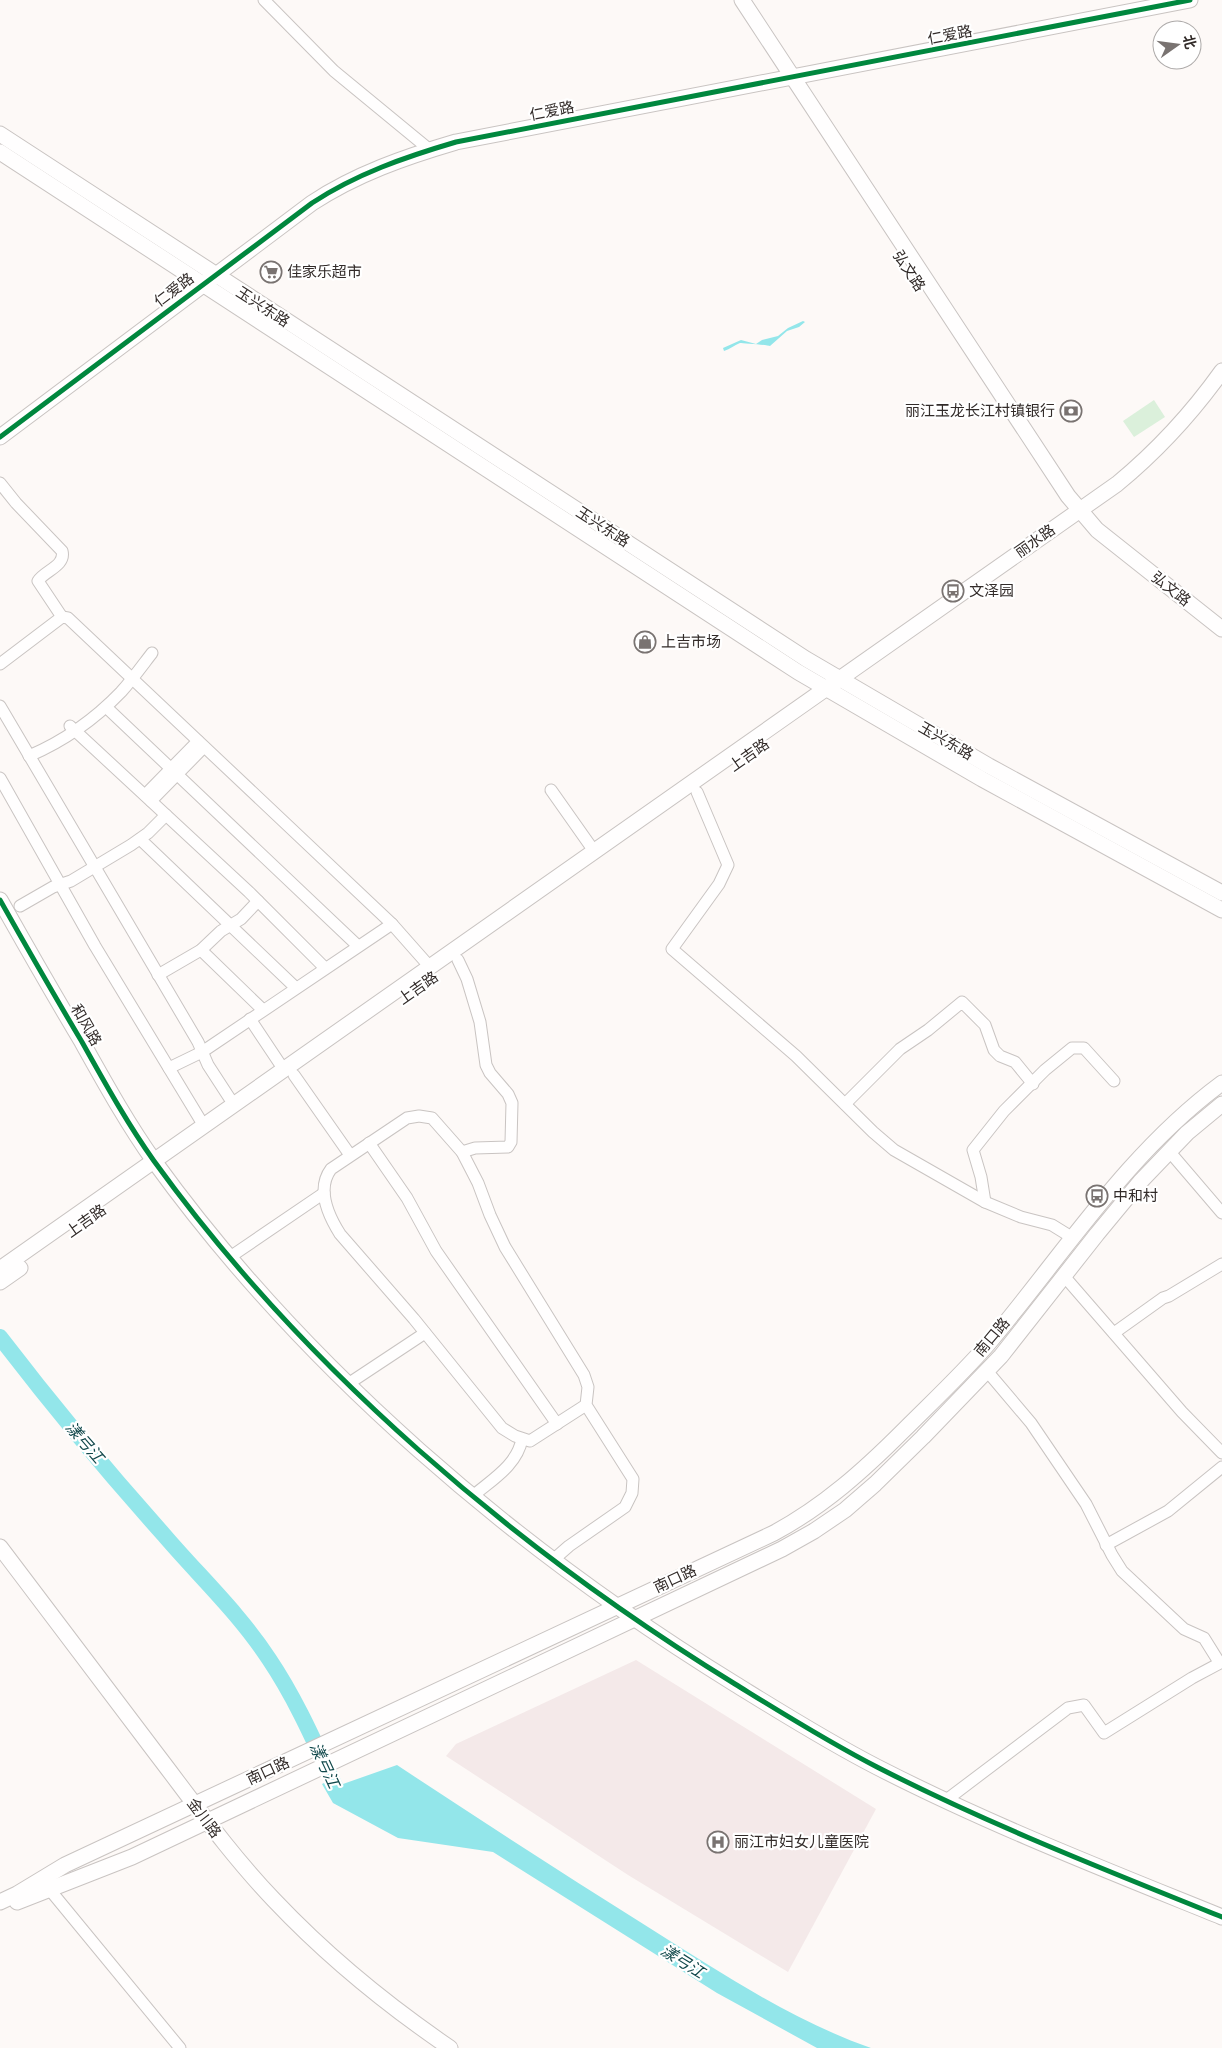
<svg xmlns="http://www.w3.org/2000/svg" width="1222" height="2048" viewBox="0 0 1222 2048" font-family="Jost,'Noto Sans SC',sans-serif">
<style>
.medical{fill:#f4e9e9}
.green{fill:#dbf0db}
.water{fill:#93e6ea}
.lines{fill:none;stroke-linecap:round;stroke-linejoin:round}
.river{stroke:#93e6ea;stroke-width:16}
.street-casing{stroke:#c9c4c2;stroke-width:13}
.secondary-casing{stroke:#c9c4c2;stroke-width:17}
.street{stroke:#fffefe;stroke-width:11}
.secondary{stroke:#fffefe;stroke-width:15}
.cycleway-casing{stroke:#fff;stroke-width:8}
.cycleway{stroke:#00873e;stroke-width:5}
.labels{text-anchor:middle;stroke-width:4.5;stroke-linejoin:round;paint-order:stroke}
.street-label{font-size:15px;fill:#322b29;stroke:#fff}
.poi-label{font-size:15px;fill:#322b29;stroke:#fff;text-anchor:start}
.water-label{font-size:16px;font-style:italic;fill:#11484b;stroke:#fff}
</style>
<rect width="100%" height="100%" fill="#fdf9f7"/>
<!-- medical -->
<polygon class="medical" points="636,1660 876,1809 788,1972 628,1875 446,1756 456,1744"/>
<!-- green -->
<polygon class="green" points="1154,400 1165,417 1134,437 1123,421"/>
<!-- water -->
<g class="water">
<path d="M 803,321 L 805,322 L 799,327 L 787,331 L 770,346 C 768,345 742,343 740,343 C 735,345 730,349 724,351 L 723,348 L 741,340 L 756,344 L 762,340 L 778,336 L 788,328 Z"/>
<path d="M 397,1765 C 480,1820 564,1874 648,1927 C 720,1972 791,2020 871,2048 L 817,2048 L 717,1993 L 493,1852 L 398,1838 L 333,1803 L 322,1784 L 338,1776 L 343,1784 Z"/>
</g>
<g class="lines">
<!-- river -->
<path class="river" d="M 0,1337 C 52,1405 107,1471 164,1535 C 199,1576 239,1613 269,1659 C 298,1702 318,1750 340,1797 L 342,1798"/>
<!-- street casing -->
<g class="street-casing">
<g id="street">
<polyline points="264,0 334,71 430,150"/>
<path d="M 0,483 L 16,503 L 62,551 C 66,566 44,571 38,581 L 62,617"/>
<polyline points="0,664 62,617 68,618 392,924 430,967"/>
<polyline points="0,706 198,1042 208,1065 234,1105"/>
<polyline points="106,707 358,946"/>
<polyline points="70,726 249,892 325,968"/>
<path d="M 29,756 C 64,741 95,719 121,692 C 132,680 142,666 152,653"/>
<polyline points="0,778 95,946 204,1126"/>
<polyline points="551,790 594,851"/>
<polyline points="697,792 728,865 719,884 672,949 796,1056 873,1132 894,1150 985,1202 1021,1217 1052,1225 1073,1238"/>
<polyline points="145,795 198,741"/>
<polyline points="151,801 204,747"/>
<polyline points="140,839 296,988"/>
<polyline points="20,906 53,887 71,881 131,845 148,833 166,815"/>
<polyline points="201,950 263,1010"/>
<polyline points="458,960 467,979 480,1022 486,1065 490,1073 508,1094 512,1103 511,1142 508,1147 475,1148 462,1152"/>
<polyline points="158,975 201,950 221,931 241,919 258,901"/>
<polyline points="250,1019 284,1070"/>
<polyline points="169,1068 202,1052 392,924"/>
<polyline points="294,1075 350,1155"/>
<polyline points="845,1104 900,1049 928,1030 962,1002 985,1025 994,1050 1000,1056 1015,1062 1033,1084"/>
<polyline points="369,1143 407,1198 436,1251 557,1424"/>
<polyline points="1169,1151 1222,1213"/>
<polyline points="985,1202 981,1177 973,1150 1004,1111 1045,1070 1072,1048 1084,1048 1114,1081"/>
<polyline points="230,1257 324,1193"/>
<polyline points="1064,1276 1182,1412 1222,1453"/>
<polyline points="1114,1333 1163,1298 1169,1296 1222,1264"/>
<polyline points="987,1371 1031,1423 1086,1504 1112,1555 1122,1571 1184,1629 1204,1638 1219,1662"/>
<polyline points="348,1384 425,1333"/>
<path d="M 474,1495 C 493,1479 517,1465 522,1439"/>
<polyline points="1106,1545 1168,1511 1222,1467"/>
<path d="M 553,1560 L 569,1546 L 625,1507 L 632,1493 L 633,1479 L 586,1405 L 588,1387 L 584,1375 L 505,1247 L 490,1215 L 478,1183 L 462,1152 L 432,1118 L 419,1116 L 407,1118 L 331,1169 C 316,1189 328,1215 340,1234 L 414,1319 L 502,1428 L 515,1436 L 530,1441 L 586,1405"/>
<polyline points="945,1801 1068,1708 1084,1705 1104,1733 1192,1678 1222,1662"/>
<polyline points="50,1890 180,2048"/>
</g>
</g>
<!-- secondary casing -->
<g class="secondary-casing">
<g id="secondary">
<polyline points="742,0 1068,496 1097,530 1222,629"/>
<polyline points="0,134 806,659 989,766 1222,893"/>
<polyline points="0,152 798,672 982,779 1222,910"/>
<path d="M 0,437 L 312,203 C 356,174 405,157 456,142 L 1190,0"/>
<path d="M 0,900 C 27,948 54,995 82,1042 C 105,1083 127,1123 154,1161 C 305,1370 516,1549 735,1684 C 782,1713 828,1742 877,1767 C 988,1824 1106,1870 1222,1917"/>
<path d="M 0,1269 L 1117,484 C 1157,451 1192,413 1222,371"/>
<polyline points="0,1282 20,1268"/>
<path d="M 0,1547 C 52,1616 104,1684 155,1752 C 194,1803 230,1854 274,1900 C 327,1956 387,2005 450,2048"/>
<path d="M 0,1902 L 17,1894 L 65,1865 L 774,1533 C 824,1506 864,1470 904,1430 C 932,1402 962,1374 988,1344 C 1063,1255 1127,1153 1222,1083"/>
<polyline points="17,1902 132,1857 782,1549 814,1531 845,1510 875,1484 923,1437 1001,1356 1097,1234 1140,1182 1187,1133 1222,1104"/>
</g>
</g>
<!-- street -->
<use href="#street" class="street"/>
<!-- secondary -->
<use href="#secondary" class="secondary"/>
<!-- cycleway casing -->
<g class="cycleway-casing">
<g id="cycleway">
<path d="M 0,437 L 312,203 C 356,174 405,157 456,142 L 1190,0"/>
<path d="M 0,900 C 27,948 54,995 82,1042 C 105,1083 127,1123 154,1161 C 305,1370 516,1549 735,1684 C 782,1713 828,1742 877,1767 C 988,1824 1106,1870 1222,1917"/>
</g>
</g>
<!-- cycleway -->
<use href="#cycleway" class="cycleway"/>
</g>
<!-- icons -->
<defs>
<g id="supermarket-ring" transform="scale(1.125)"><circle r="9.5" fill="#fff" stroke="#797371" stroke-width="1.5"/><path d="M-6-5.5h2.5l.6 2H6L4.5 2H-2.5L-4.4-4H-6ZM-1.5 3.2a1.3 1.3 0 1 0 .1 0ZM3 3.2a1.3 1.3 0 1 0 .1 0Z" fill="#797371"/></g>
<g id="bank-ring" transform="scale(1.125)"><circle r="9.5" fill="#fff" stroke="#797371" stroke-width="1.5"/><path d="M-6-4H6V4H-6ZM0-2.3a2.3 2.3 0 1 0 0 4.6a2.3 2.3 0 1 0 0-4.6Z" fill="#797371"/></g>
<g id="bus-ring" transform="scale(1.125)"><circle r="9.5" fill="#fff" stroke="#797371" stroke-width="1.5"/><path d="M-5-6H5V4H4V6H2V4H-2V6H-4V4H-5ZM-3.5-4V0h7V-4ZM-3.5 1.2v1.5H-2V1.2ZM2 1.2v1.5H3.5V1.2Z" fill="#797371"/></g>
<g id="shop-ring" transform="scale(1.125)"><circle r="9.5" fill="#fff" stroke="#797371" stroke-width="1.5"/><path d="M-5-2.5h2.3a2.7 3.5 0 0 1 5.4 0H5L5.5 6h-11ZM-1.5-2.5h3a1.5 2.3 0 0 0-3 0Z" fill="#797371"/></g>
<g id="hospital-ring" transform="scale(1.125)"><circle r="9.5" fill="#fff" stroke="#797371" stroke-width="1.5"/><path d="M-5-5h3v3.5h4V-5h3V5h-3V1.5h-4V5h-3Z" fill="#797371"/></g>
</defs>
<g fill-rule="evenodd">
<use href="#supermarket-ring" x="271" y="272"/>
<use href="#bank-ring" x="1071" y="411"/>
<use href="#bus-ring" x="953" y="591"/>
<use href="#shop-ring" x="645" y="642"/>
<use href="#bus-ring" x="1097" y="1196"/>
<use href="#hospital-ring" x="718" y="1842"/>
</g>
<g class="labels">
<!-- street labels -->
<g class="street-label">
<text transform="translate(950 35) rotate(-11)" y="5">仁爱路</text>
<text transform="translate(552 111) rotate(-11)" y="5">仁爱路</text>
<text transform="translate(909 271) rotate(57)" y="5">弘文路</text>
<text transform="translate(174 290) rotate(-37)" y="5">仁爱路</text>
<text transform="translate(263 307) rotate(33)" y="5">玉兴东路</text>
<text transform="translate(603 527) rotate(33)" y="5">玉兴东路</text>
<text transform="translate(1035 541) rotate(-35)" y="5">丽水路</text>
<text transform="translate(1171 589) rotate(38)" y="5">弘文路</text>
<text transform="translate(946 741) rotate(30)" y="5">玉兴东路</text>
<text transform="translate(749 755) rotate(-35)" y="5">上吉路</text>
<text transform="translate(418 988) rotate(-35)" y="5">上吉路</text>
<text transform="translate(86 1025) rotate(60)" y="5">和风路</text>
<text transform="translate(86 1221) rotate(-35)" y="5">上吉路</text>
<text transform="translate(992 1337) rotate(-50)" y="5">南口路</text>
<text transform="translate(675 1579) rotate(-25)" y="5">南口路</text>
<text transform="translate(268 1771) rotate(-25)" y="5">南口路</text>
<text transform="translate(204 1818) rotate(53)" y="5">金川路</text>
</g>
<!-- poi labels -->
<g class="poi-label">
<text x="287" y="277">佳家乐超市</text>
<text x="1055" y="416" text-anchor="end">丽江玉龙长江村镇银行</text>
<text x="969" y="596">文泽园</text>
<text x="661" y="647">上吉市场</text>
<text x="1113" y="1201">中和村</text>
<text x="734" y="1847">丽江市妇女儿童医院</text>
</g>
<!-- water labels -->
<g class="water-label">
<text transform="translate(85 1442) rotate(49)" y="6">漾弓江</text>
<text transform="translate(325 1765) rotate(65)" y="6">漾弓江</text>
<text transform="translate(683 1961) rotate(32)" y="6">漾弓江</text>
</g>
</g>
<!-- north arrow -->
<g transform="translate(1177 45) rotate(76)"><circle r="24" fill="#ffffff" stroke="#adaaa9"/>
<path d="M0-4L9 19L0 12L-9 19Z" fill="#797371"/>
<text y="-8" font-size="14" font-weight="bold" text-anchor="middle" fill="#322b29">北</text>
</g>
</svg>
